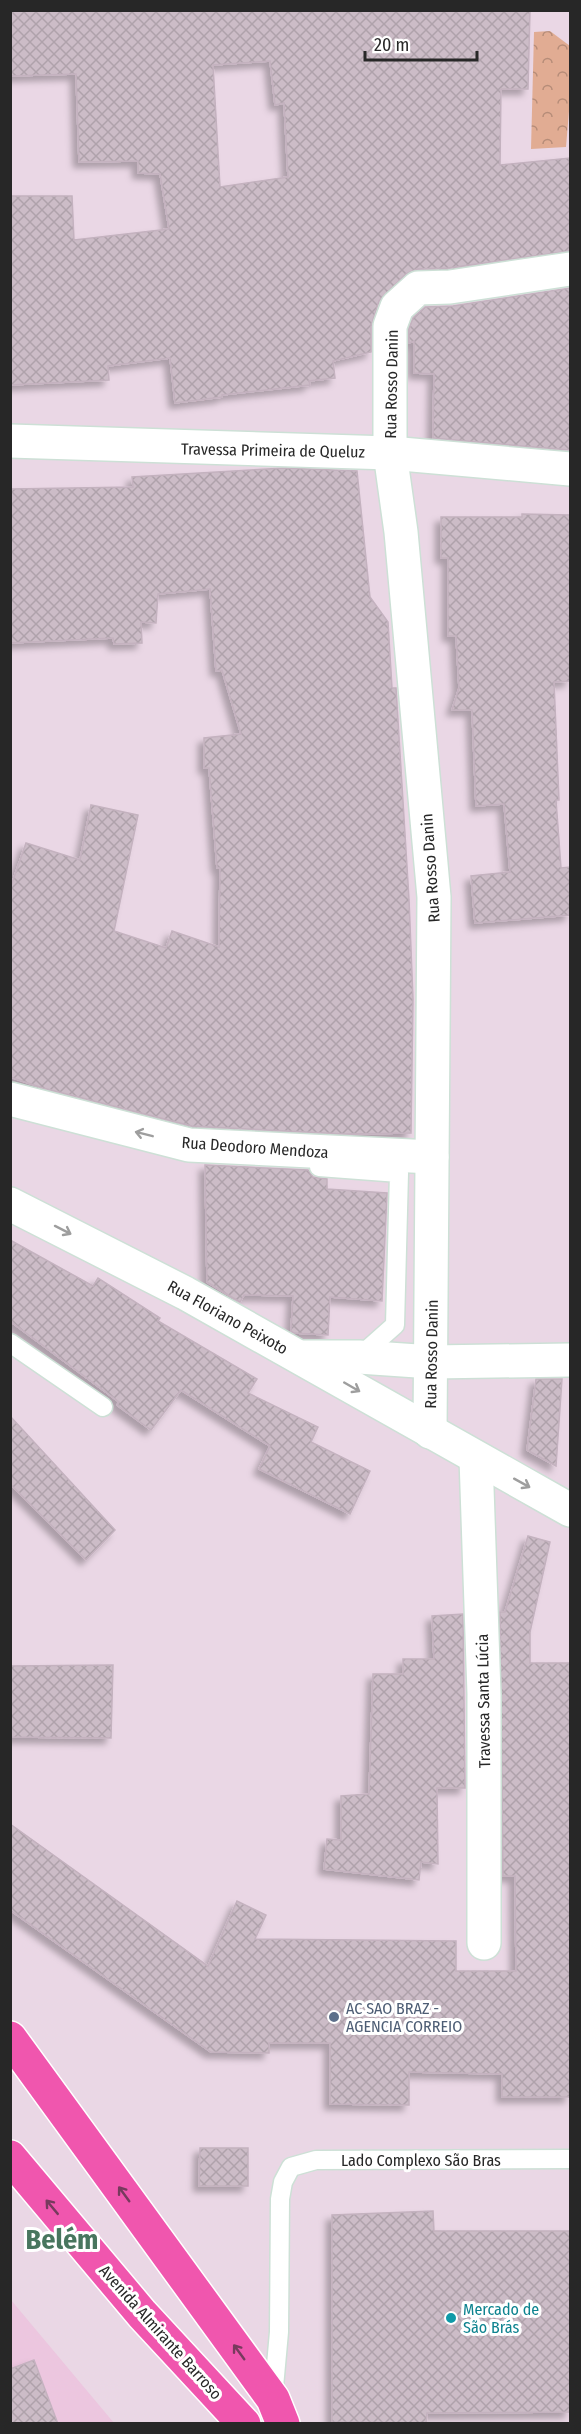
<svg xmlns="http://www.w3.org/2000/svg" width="581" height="2434" viewBox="0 0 581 2434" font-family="'Fira Sans Condensed',sans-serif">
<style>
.education{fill:#ecc6df}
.forest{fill:url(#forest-crowns)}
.building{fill:url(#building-cross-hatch);stroke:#c4b2bf;stroke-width:1.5;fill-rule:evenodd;filter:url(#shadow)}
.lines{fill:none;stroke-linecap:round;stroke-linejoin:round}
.service-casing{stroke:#cde0d6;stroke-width:21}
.minor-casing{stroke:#cde0d6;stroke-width:36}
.primary-casing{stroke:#fff;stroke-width:36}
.service{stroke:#fff;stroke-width:18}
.minor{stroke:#fff;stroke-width:33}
.primary{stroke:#f056ae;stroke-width:33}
.oneway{stroke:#9e9e9e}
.oneway2{stroke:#773a5d}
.service-dot{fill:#5c6f8a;stroke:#fff;stroke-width:2}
.culture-dot{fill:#0f9aa8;stroke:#fff;stroke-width:2}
.labels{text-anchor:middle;stroke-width:6;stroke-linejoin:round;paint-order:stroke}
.street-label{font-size:16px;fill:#272727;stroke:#fff}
.service-label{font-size:16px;fill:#4e5e75;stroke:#fff;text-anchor:start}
.culture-label{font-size:16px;fill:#0d838f;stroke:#fff;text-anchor:start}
.town-label{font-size:28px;font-weight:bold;fill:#48765e;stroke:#fff}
</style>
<defs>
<pattern id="forest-crowns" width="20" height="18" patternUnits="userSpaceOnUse" patternTransform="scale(1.5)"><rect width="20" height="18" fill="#e1ac93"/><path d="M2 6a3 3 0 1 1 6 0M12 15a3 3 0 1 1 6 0" fill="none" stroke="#b68c78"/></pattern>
<pattern id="building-cross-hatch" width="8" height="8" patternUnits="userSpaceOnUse" patternTransform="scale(1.5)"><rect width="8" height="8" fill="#ccbcc7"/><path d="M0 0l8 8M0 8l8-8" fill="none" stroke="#afa2ab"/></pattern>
<filter id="shadow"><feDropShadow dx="-5.5" dy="5.5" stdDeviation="3" flood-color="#0004"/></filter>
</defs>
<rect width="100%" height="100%" fill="#ead7e5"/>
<!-- education -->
<polygon class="education" points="11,2300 114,2423 11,2423"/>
<!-- forest -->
<polygon class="forest" points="550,31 570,46 570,99 566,147 531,149 534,32"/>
<!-- building -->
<g class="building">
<path d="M 10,10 L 530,10 L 528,89 L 501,89 L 500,165 L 570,158 L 570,251 L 448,268 L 417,269 L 406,274 L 379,301 L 371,326 L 371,352 L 333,361 L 335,378 L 309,381 L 310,385 L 222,395 L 222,397 L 175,403 L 170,358 L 108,366 L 109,380 L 10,385 L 10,196 L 72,196 L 74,240 L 169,229 L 160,174 L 138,173 L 138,161 L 79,162 L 76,74 L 10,76 ZM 270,61 L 275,105 L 284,103 L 288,177 L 220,187 L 213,65 Z"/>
<polygon points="570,288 570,450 433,438 434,374 414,373 414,341 409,343 409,329 413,318 425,307 453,306"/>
<polygon points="285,468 357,471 370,597 388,622 392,688 396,688 409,899 413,999 411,1133 344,1134 192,1126 43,1088 10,1077 10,889 26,843 80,860 91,805 138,815 114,931 166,948 172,931 219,947 220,868 217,868 209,768 204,768 204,738 241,734 222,670 216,671 210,589 158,594 156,623 141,622 142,643 114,644 113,638 10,643 10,489 133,487 132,477"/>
<polygon points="522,514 570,515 570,681 554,682 559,800 556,800 561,868 570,867 570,915 475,923 471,876 510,872 504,804 476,806 472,710 452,710 459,688 456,636 448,636 448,558 441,558 441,517 522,517"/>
<polygon points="205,1165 308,1170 313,1177 327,1179 327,1189 387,1193 382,1301 330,1297 328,1335 294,1333 291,1331 293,1296 244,1295 240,1302 207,1282"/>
<polygon points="10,1240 93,1286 98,1278 160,1318 158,1321 257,1379 248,1393 318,1427 311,1442 370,1471 350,1514 259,1469 270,1446 181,1390 151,1430 117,1405 119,1402 10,1321"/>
<polygon points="536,1379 562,1379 556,1466 527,1450"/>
<polygon points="10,1416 115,1530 86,1560 10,1484"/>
<polygon points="528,1536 550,1542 530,1632 530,1663 570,1663 570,2097 502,2097 502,2074 409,2072 409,2105 330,2104 330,2043 269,2043 269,2053 211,2052 10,1910 10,1824 208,1966 237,1901 266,1915 255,1939 456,1941 456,1971 516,1971 515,1876 503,1876 500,1612 505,1612"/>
<polygon points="463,1614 465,1788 437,1788 438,1864 421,1862 419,1880 324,1869 327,1839 341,1840 341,1796 369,1794 373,1674 403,1674 403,1659 434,1659 432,1616"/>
<polygon points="113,1665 111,1738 10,1737 10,1666"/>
<polygon points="200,2148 248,2148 248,2186 199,2186"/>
<polygon points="433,2211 434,2231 570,2231 570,2412 427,2413 426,2423 332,2422 332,2215"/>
<polygon points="34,2360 58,2424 10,2424 10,2369"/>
</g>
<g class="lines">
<!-- service casing -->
<g class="service-casing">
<g id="service">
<polyline points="319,1167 399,1173 395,1325 359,1357"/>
<polyline points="10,1343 103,1407"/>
<polyline points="273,2398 279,2332 280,2199 283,2182 291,2167 316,2160 570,2159"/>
</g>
</g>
<!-- minor casing -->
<g class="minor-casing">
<g id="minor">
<polyline points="10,441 390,453 570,469"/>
<polyline points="10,1099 189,1145 432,1157"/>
<polyline points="10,1204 185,1293 570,1510"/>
<polyline points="304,1357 359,1357 432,1362 570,1360"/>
<polyline points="430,1432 434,897 401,532 390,453 390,326 397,307 418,288 450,287 570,269"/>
<polyline points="476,1458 484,1694 484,1943"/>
</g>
</g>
<!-- primary casing -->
<g class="primary-casing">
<g id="primary">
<polyline points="10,2038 273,2399 283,2424"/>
<polyline points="10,2157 142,2314 244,2424"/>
</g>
</g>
<!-- service -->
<use href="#service" class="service"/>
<!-- minor -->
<use href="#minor" class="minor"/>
<!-- primary -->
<use href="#primary" class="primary"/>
</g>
<!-- one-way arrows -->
<defs><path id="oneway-shaft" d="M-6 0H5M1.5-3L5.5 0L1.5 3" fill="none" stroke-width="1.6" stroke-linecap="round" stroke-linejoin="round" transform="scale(1.5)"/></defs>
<g class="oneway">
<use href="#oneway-shaft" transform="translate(144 1134) rotate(-166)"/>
<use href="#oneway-shaft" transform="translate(63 1230) rotate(27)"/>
<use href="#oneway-shaft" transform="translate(352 1387) rotate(30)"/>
<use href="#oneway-shaft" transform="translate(522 1483) rotate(29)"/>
</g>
<g class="oneway2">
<use href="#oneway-shaft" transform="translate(124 2194) rotate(-126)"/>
<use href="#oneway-shaft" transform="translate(52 2207) rotate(-130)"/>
<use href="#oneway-shaft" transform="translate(239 2352) rotate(-126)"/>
</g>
<!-- markers -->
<circle class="service-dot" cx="334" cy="2017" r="6"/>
<circle class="culture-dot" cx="451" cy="2318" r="6"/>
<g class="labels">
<!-- street labels -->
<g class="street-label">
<text transform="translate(391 384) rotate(-89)" y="6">Rua Rosso Danin</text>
<text transform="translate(273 450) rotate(1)" y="6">Travessa Primeira de Queluz</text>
<text transform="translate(430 868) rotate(-94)" y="6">Rua Rosso Danin</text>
<text transform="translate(255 1147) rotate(4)" y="6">Rua Deodoro Mendoza</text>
<text transform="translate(228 1317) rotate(29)" y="6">Rua Floriano Peixoto</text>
<text transform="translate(431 1354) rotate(-89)" y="6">Rua Rosso Danin</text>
<text transform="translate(483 1701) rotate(-91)" y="6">Travessa Santa Lúcia</text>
<text x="421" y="2166">Lado Complexo São Bras</text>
<text transform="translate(161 2332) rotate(48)" y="6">Avenida Almirante Barroso</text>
</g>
<!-- service labels -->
<g class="service-label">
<text x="346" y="2014">AC SAO BRAZ -<tspan x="346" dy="18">AGENCIA CORREIO</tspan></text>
</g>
<!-- culture labels -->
<g class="culture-label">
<text x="463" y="2315">Mercado de<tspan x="463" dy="18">São Brás</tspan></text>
</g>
<!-- town labels -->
<g class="town-label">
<text x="62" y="2249">Belém</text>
</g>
</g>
<!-- border -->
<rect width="581" height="2434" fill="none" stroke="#272727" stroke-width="24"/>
<!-- scale -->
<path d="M365 51v9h112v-9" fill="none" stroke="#272727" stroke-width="3"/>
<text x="374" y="51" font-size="18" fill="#272727" stroke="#ffffff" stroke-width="4.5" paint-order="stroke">20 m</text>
</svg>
